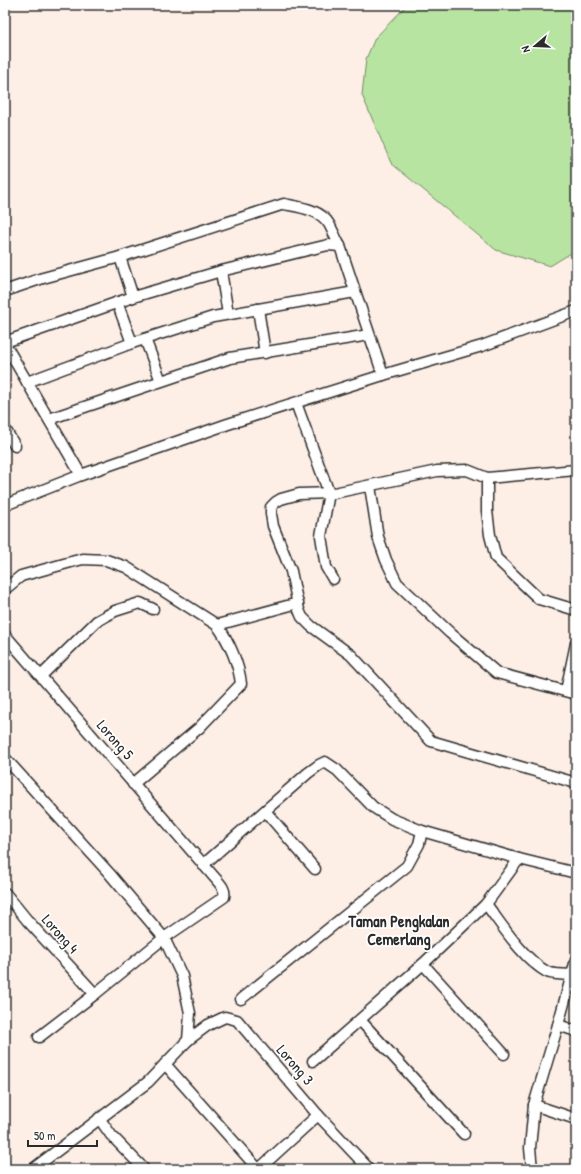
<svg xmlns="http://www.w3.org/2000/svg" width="581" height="1174" viewBox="0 0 581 1174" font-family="'Patrick Hand',sans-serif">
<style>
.green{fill:#b8e4a1;stroke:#728866}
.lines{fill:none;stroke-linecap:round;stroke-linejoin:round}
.minor-casing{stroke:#2b2b2b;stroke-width:13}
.minor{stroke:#fff;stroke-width:10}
.labels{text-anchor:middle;stroke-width:3.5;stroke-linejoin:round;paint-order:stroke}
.street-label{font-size:15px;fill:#2b2b2b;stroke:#fff}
.neighbourhood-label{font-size:16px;font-weight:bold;fill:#2b2b2b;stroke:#fff}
</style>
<rect width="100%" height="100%" fill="#feefe6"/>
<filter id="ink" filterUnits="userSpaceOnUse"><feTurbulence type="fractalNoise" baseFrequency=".025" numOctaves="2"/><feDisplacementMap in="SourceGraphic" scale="8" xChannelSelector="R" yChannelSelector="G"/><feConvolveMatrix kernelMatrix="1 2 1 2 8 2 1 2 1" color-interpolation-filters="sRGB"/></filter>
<g filter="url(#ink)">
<!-- green -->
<polygon class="green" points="407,5 576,5 576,250 550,266 496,250 391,163 362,95 366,59 375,38"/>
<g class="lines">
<!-- minor casing -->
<g class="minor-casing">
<g id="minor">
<polyline points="120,257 133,297"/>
<polyline points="221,271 228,314"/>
<path d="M 5,291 L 43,278 L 120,257 L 284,204 C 299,207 320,209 329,224 C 333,231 336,239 340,246"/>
<polyline points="117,302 132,343"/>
<polyline points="258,309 265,353"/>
<polyline points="145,339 161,381"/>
<polyline points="5,342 133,297 221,271 328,245 340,246 383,375"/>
<polyline points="5,344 81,475"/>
<polyline points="27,382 132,343 213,317 355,292"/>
<polyline points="296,403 329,493 321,536 326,567 333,579"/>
<polyline points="49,419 230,358 369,335"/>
<polyline points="5,429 15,446"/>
<polyline points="576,470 487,478 467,470 437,471 334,493 299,494 281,499 276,502 271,507 271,514 273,526 291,571 299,610 302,617 311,626 351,655 431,741 576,783"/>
<polyline points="487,478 487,511 490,535 496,558 539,599 576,610"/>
<polyline points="370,486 378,537 386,560 397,583 450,633 497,673 576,694"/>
<polyline points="5,505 81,475 228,424 383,375 482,346 576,311"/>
<path d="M 5,589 L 21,576 L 71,562 L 83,559 L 106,560 L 126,567 L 217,625 C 229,641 239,664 241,684 L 199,728 L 133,784"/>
<polyline points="217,625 298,603"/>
<path d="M 5,635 L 215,878 C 220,884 226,889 224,897 L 164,938 L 95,994 L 39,1037"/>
<polyline points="41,676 97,621 115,611 140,603 153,609"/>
<polyline points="566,691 576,643"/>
<polyline points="5,758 109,873 164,938 182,976 190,1013 188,1040 148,1082 33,1169"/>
<polyline points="265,811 315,869"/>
<polyline points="203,865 308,773 319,765 325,762 337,770 373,807 392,819 422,831 519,859"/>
<polyline points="5,893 27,920 95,994"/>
<path d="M 486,904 C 502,925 523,959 547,972 C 553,975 564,974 571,975"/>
<polyline points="423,964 504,1054"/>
<polyline points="241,999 407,866 419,844 422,831"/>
<polyline points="360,1020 464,1134"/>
<polyline points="558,1025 576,1031"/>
<polyline points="188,1040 208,1025 225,1017 237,1020 318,1115 369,1169"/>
<polyline points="313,1061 423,964 486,904 519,859 576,873"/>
<polyline points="165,1064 258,1169"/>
<polyline points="534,1105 576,1119"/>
<polyline points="99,1118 111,1135 144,1169"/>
<polyline points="259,1169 318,1115"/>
<polyline points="532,1169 530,1148 534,1105 558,1025 576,960"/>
</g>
</g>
<!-- minor -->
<use href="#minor" class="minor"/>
</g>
</g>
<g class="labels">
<!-- street labels -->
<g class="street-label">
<text transform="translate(115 740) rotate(49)" y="5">Lorong 5</text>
<text transform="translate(60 934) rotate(48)" y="5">Lorong 4</text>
<text transform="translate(295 1065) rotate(49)" y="5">Lorong 3</text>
</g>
<!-- neighbourhood labels -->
<g class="neighbourhood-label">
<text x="399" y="927">Taman Pengkalan<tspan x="399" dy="18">Cemerlang</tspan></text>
</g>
</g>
<!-- margin -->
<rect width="581" height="1174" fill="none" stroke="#fff" stroke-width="20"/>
<rect x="10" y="10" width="561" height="1154" fill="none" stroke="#2b2b2b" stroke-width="1.5" filter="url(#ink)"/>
<!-- north arrow -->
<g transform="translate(535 46) rotate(251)" stroke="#ffffff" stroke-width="3" paint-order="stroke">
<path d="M0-3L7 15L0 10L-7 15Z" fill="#2b2b2b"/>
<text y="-6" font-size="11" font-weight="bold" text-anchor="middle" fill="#2b2b2b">N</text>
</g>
<!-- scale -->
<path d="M28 1140v6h69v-6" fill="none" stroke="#2b2b2b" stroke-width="2"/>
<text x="34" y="1140" font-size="12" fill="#2b2b2b" stroke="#ffffff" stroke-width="3" paint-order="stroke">50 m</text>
</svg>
